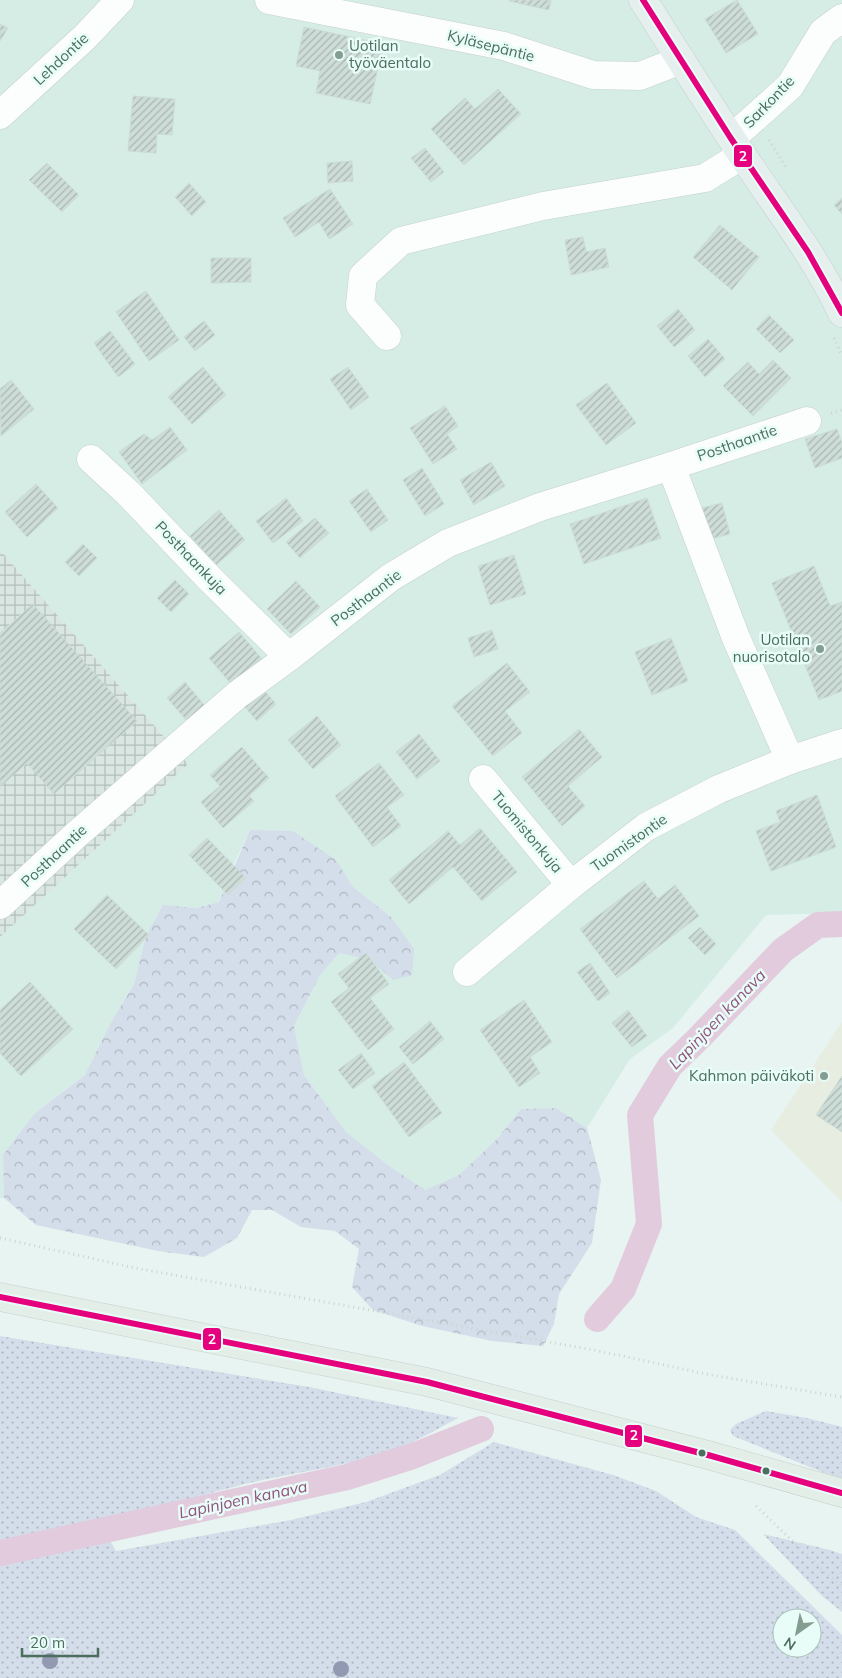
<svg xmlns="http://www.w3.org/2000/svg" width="842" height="1678" viewBox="0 0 842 1678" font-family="Mulish,sans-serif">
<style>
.residential{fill:#d6ede6}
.industrial{fill:url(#industrial-grid)}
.education{fill:#e8ede2}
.grass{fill:url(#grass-dots);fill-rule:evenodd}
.forest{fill:url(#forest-crowns)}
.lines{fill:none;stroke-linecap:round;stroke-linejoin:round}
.canal{stroke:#e2cbdc;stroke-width:26}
.building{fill:url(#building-hatch);stroke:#cbdcd6}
.minor-casing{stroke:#c3d1cc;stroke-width:29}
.major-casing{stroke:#c2d0ca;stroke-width:29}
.highway-casing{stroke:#c2d0ca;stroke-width:29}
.path{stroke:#c9d5d0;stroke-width:3;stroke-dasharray:1 4;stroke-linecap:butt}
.minor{stroke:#fcfdfd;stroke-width:28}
.major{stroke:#e5f0ee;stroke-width:28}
.highway{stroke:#e4eee9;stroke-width:28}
.bus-1-casing{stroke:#e8fcf8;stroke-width:10}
.bus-1{stroke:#e5007d;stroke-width:6}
.tree{fill:#929ab1}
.poi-dot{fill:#839d91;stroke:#e8fcf8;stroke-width:2}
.bus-dot{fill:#4c6e5e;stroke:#e8fcf8;stroke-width:2}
.labels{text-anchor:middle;stroke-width:5;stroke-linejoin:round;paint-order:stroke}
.poi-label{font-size:15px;fill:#4c6e5e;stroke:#e8fcf8;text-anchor:end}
.street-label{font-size:15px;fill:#4c6e5e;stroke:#e8fcf8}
.water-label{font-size:16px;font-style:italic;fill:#92537c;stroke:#e8fcf8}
.line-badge{stroke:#e8fcf8;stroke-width:2}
.badge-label{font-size:14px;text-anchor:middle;font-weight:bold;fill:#fff}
</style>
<defs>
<pattern id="industrial-grid" width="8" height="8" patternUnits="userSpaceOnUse" patternTransform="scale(1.25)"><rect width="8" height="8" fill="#d9e6e2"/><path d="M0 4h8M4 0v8" fill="none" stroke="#b2bfba"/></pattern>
<pattern id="grass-dots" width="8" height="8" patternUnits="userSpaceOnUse" patternTransform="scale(1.25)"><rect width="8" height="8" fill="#d4ddea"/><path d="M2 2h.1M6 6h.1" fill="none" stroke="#aeb7c1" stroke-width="1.8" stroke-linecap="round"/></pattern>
<pattern id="forest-crowns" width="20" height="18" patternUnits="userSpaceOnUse" patternTransform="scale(1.25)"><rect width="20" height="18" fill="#d4ddea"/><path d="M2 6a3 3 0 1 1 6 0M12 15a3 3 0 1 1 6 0" fill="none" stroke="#aeb7c1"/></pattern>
<pattern id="building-hatch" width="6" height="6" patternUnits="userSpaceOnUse" patternTransform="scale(1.25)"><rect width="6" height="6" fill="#ceddd7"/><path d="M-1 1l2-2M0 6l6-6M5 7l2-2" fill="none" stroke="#a9b7b2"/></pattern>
</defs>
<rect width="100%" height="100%" fill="#e8f4f1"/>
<!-- residential -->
<polygon class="residential" points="0,0 842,0 842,913 766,915 673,1028 630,1059 587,1128 556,1108 521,1109 497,1139 459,1175 425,1190 388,1165 346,1132 304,1075 294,1026 320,975 339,953 370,960 391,917 353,887 335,860 293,831 250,830 237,857 219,902 196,908 146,936 134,984 111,1022 85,1075 34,1114 3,1155 4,1198 0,1198 0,937 188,764 0,550"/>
<!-- industrial -->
<polygon class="industrial" points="0,550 188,764 0,937"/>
<!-- education -->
<polygon class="education" points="842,1022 842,1202 771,1130"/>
<!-- grass -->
<g class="grass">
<path d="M 0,1336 L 309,1387 L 458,1418 C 432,1432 407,1447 379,1455 C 331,1469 282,1474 234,1487 C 189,1498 144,1515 98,1520 L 116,1551 L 291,1520 L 366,1502 L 440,1475 L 494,1442 L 613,1475 L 656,1491 L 696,1517 L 735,1530 L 842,1635 L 842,1678 L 0,1678 ZM 782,1618 L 812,1618 L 812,1648 L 782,1648 Z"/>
<polygon points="766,1411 807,1418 842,1427 842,1480 733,1436 730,1430 736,1424"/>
<polygon points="763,1534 830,1550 842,1554 842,1612 821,1595"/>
</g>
<!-- forest -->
<polygon class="forest" points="250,830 293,831 336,860 353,887 391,917 414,949 412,975 393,980 370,960 339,953 320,975 294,1026 304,1075 346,1132 388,1165 425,1190 459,1175 497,1139 521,1109 556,1108 587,1128 601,1180 592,1243 559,1294 554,1324 543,1346 492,1341 422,1326 373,1310 352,1287 359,1249 335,1231 301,1227 272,1210 252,1210 237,1238 204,1257 158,1251 36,1225 4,1198 3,1155 34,1114 85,1075 111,1022 134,984 146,936 163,905 196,908 219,902"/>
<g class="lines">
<!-- canal -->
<g class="canal">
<polyline points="597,1319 623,1289 649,1224 640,1115 670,1066 699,1038 783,950 818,925 842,924"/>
<polyline points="0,1553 347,1477 413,1456 481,1429"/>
</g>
</g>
<!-- building -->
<g class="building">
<polygon points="510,0 551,0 549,10 509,1"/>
<polygon points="737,0 758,34 726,53 705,19"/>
<polygon points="0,24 8,28 0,41"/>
<polygon points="304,27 383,44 370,104 316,93 320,71 296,66"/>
<polygon points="498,89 521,114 464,165 431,129 465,98 475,109"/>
<polygon points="133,96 175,99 172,135 157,134 156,153 128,151"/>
<polygon points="425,148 444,172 431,182 411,158"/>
<polygon points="352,161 353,181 328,183 327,163"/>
<polygon points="47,163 79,195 62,212 29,180"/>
<polygon points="189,183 206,202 192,216 175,197"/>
<polygon points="330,189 353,224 329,239 319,222 295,237 283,218"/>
<polygon points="842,198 842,214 834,205"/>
<polygon points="720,225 759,257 732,290 693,257"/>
<polygon points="583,237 586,252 605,248 609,267 571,275 565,240"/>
<polygon points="211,258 251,258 251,282 211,283"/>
<polygon points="146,291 179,340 149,361 116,312"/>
<polygon points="678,309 695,330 674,347 657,326"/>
<polygon points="769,315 794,340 780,353 756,329"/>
<polygon points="204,321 215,335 195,351 184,337"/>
<polygon points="110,331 135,364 118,377 94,343"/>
<polygon points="708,339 725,359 705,377 688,356"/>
<polygon points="773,360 791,378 753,416 723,386 748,362 759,374"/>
<polygon points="203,367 226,395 192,424 168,397"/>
<polygon points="348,367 369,397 351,410 330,379"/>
<polygon points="11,380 34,409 1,436 0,389"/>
<polygon points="607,383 636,423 606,445 576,405"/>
<polygon points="445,406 458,426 447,434 457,449 433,464 410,428"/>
<polygon points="170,427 187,450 142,484 119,452 144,434 152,440"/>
<polygon points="837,429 842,443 842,458 815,468 805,439"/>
<polygon points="491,462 505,486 474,505 460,480"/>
<polygon points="422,468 444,504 425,516 403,480"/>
<polygon points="36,484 58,508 27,537 5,512"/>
<polygon points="367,489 388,520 371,532 349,501"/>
<polygon points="286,498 303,521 273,543 256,521"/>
<polygon points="647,498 661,538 584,564 570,524"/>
<polygon points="722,503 730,534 710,539 702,508"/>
<polygon points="219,510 245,540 216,565 190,536"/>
<polygon points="315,518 329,533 300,558 286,542"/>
<polygon points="83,544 97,558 79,576 65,562"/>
<polygon points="514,555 526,594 490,605 478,566"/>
<polygon points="814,566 830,606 842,602 842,691 819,700 772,583"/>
<polygon points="175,580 189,594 171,612 157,598"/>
<polygon points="296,581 320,607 291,634 267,609"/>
<polygon points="33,604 137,721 54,794 27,763 0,787 0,633"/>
<polygon points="492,630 498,649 474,657 468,638"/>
<polygon points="239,632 262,659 232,685 209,658"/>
<polygon points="671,638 688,681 652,695 635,652"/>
<polygon points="507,663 530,692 505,711 522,733 493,756 452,706"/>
<polygon points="185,682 206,707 188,722 167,698"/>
<polygon points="263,689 276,704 257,721 244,706"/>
<polygon points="317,716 341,745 313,769 288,740"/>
<polygon points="579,729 602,757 568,786 585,806 562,826 522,777"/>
<polygon points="419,734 440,761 417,779 396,752"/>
<polygon points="242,747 269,778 249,796 254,801 223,828 201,802 220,786 210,775"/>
<polygon points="379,763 404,795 387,807 401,826 373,847 335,796"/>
<polygon points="817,795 836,847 771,871 756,831 780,822 776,811"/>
<polygon points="480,828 517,872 482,901 453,867 409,904 389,880 448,831 460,845"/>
<polygon points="207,838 246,878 228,895 189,855"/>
<polygon points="644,881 658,899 675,885 699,916 617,978 580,929"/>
<polygon points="107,895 149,935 116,969 74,929"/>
<polygon points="700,927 716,944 705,955 688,938"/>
<polygon points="366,953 389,984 370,998 394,1029 368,1050 331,1002 349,988 338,974"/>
<polygon points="590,963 610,993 598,1001 577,972"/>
<polygon points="30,982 73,1029 21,1076 0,1053 0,1010"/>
<polygon points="524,1000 552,1042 530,1057 540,1073 519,1087 480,1030"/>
<polygon points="628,1010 647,1036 632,1047 612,1023"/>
<polygon points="430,1021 444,1039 413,1064 399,1047"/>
<polygon points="361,1053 375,1073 353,1089 338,1070"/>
<polygon points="404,1062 442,1113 409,1137 372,1086"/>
<polygon points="842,1076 842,1132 816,1115"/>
</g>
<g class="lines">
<!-- minor casing -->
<g class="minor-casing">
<g id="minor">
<polyline points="269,0 504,46 593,75 640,76 681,60"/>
<polyline points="0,115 85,37 120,0"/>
<polyline points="732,138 790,86 823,32 842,18"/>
<polyline points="387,336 360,305 363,276 401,241 543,206 705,178 742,155"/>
<polyline points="91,459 129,494 209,578 289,657"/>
<polyline points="671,466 736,638 790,760"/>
<polyline points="483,779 571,885"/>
<polyline points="0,905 76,835 237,695 289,657 391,577 448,543 540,507 671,466 807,421"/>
<polyline points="467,972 571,885 646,827 719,789 790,760 842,743"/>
</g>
</g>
<!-- major casing -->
<g class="major-casing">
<path id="major" d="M 643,0 C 676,52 709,105 743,156 C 777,208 816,257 842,313"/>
</g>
<!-- highway casing -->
<g class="highway-casing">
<polyline id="highway" points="0,1297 427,1382 708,1455 842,1493"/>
</g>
<!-- path -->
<g class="path">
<polyline points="769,140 787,169"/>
<polyline points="834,338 842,356"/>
<polyline points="831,413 842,410"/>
<polyline points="0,1238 135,1268 599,1351 711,1375 842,1397"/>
<polyline points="756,1506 828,1575 842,1586"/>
</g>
<!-- minor -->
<use href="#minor" class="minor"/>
<!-- major -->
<use href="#major" class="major"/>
<!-- highway -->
<use href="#highway" class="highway"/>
<!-- bus-1 casing -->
<g class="bus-1-casing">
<g id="bus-1">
<polyline points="643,0 730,137 808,252 842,313"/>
<polyline points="0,1297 427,1382 708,1455 842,1493"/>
</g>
</g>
<!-- bus-1 -->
<use href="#bus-1" class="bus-1"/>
</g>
<!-- trees -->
<g class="tree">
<circle cx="50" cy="1661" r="8"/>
<circle cx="341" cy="1669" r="8"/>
</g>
<!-- markers -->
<g class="poi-dot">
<circle cx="339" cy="55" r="5"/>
<circle cx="820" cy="649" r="5"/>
<circle cx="824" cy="1076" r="5"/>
</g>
<g class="bus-dot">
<circle cx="702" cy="1453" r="4.5"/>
<circle cx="766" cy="1471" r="4.5"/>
</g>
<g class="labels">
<!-- poi labels -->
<g class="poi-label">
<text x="349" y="51" text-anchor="start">Uotilan<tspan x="349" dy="17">työväentalo</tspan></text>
<text x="810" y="645">Uotilan<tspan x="810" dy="17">nuorisotalo</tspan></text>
<text x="814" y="1081">Kahmon päiväkoti</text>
</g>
<!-- street labels -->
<g class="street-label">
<text transform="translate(491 46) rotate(14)" y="5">Kyläsepäntie</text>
<text transform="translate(61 59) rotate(-43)" y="5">Lehdontie</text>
<text transform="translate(769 102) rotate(-46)" y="5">Sarkontie</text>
<text transform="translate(737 443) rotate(-19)" y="5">Posthaantie</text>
<text transform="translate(191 558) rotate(46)" y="5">Posthaankuja</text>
<text transform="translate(366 598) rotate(-37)" y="5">Posthaantie</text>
<text transform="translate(527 832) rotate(50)" y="5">Tuomistonkuja</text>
<text transform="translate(629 843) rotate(-35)" y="5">Tuomistontie</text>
<text transform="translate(54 856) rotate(-43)" y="5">Posthaantie</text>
</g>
<!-- water labels -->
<g class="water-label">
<text transform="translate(717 1019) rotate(-46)" y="6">Lapinjoen kanava</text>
<text transform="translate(243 1499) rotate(-12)" y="6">Lapinjoen kanava</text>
</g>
</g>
<g class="line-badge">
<rect x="733" y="144" width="20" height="24" rx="5" fill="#e5007d"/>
<rect x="202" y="1327" width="20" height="24" rx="5" fill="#e5007d"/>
<rect x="624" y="1424" width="19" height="24" rx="5" fill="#e5007d"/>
</g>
<g class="badge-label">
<text x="743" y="161">2</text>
<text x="212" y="1344">2</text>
<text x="634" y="1440">2</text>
</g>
<!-- north arrow -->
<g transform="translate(797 1633) rotate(213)"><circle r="24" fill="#e8fcf8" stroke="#aac3ba"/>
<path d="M0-4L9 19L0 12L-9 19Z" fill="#839d91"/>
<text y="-8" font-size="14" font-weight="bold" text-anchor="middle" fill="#4c6e5e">N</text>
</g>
<!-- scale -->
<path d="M22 1648v8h76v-8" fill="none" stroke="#4c6e5e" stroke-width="2.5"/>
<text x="30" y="1648" font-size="15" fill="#4c6e5e" stroke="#e8fcf8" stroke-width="4" paint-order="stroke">20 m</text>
</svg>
